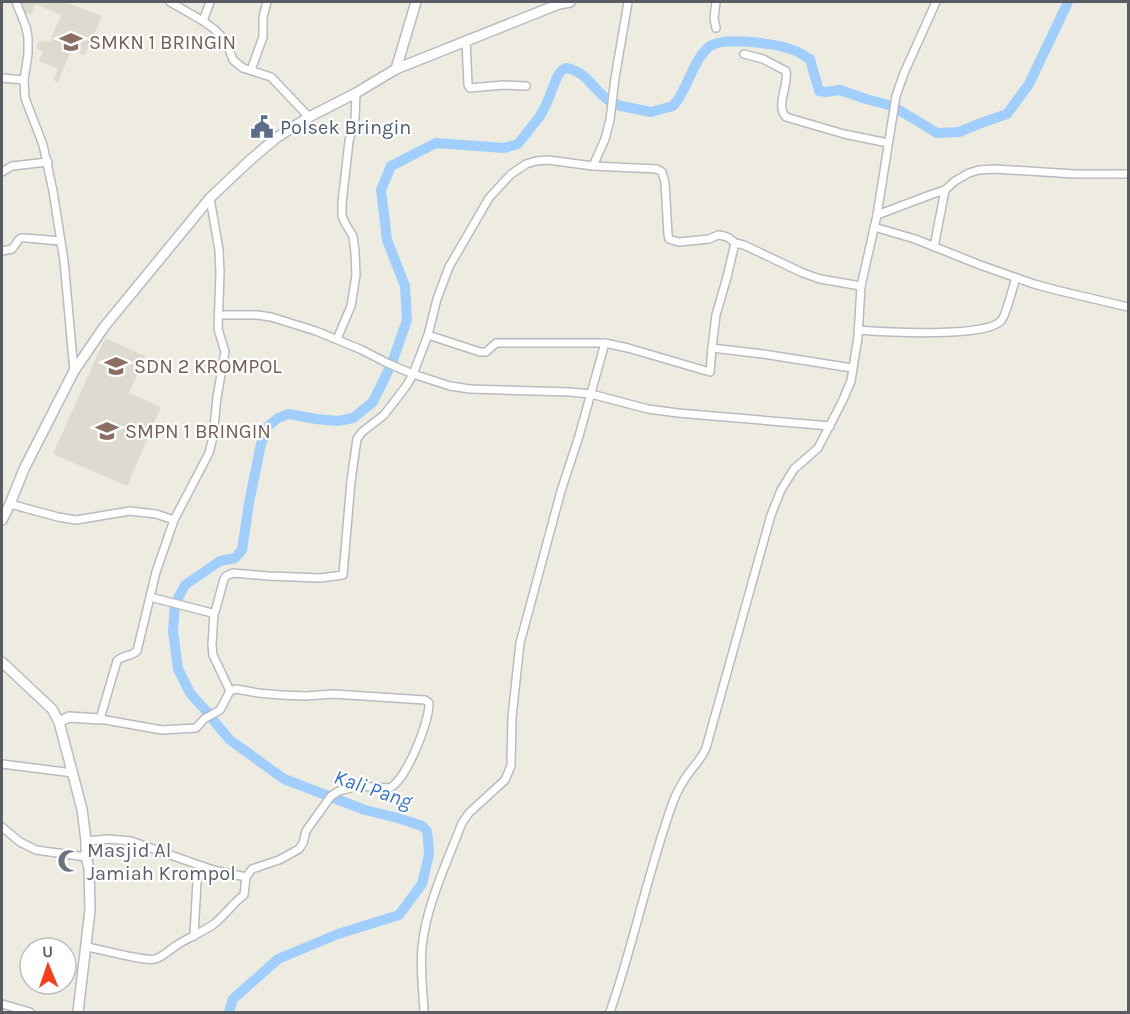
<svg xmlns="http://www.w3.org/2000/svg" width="1130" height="1014" viewBox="0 0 1130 1014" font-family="Karla,sans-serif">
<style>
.education{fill:#dddbcf}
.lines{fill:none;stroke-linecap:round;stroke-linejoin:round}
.river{stroke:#9fceff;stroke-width:10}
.minor-casing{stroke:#b9bbc1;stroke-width:10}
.tertiary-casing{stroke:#b9bbc1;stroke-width:12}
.minor{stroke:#fff;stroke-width:7}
.tertiary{stroke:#fff;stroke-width:9}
.labels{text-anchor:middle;stroke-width:4.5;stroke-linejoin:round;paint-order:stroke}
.education-label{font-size:20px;fill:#785e54;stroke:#fff;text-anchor:start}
.service-label{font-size:20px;fill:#4e5e75;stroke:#fff;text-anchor:start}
.worship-label{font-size:20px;fill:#5b616d;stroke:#fff;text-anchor:start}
.water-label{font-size:21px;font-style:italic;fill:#3774ce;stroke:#fff}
</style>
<rect width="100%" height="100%" fill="#eeece0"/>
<!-- education -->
<g class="education">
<polygon points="19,2 66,2 102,16 85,55 71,50 58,82 53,80 58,69 39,61 43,51 36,48 39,41 50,42 61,15 35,4 31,15 21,11 23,6 18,3"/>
<polygon points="105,338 145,356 129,393 161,407 127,486 53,454"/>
</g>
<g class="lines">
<!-- river -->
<g class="river">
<path d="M 617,104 L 621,106 L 651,112 L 673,106 C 687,91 690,69 703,53 C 705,51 707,48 710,46 C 725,36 782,44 798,52 C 802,54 806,57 810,59 L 819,91 L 826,92 L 840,90 L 866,99 L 889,105"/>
<polyline points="899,110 937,133 959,132 981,123 1007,114 1029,84 1068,2"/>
<path d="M 393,360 L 407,320 L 405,286 L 387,240 L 381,190 L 391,166 L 436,143 L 504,148 L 518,144 L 540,116 L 546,105 L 557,77 L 562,70 L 566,68 C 586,71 593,89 608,100"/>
<polyline points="207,712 190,693 178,669 173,631 175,604 185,585 220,561 235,558 242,550 249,503 261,444 267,427 278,418 289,414 316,419 338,421 353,418 373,402 389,369"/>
<polyline points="213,720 230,740 284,779 365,810 398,818 422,826 427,831 428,839 429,854 422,884 399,915 338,934 278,959 233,999 229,1012"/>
</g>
<!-- minor casing -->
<g class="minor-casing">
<g id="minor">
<polyline points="16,2 26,27 28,38 28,54 24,80 25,98 43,145 53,191 64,261 74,371"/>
<polyline points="170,2 203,21 214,29 226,41 233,60 243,68 271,77 309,117"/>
<polyline points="203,21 210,2"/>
<polyline points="716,28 714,18 716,2"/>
<polyline points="466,40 468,85 470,88 503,85 526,86"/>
<path d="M 744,54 L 763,59 L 786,71 C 789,85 775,106 786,117 L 844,134 L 888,143"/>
<polyline points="251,70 263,37 263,17 267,2"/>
<polyline points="2,78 24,80"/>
<polyline points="593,166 605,139 610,120 615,78 628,2"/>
<polyline points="2,172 12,166 48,162"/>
<polyline points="877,215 930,195 945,190 955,181 969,173 979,170 995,169 1075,174 1128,174"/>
<polyline points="874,227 915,239 980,265 1034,284 1056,290 1128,307"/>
<polyline points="735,243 727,277 716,315 712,348 763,354 852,368"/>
<polyline points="934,247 945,190"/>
<path d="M 2,251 L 12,249 C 15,246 18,239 21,238 C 24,237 54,241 61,241"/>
<polyline points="219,315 257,315 271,317 316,331 362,350 387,363 413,374 450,386 470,389 570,392 591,394 648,409 678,413 830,426"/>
<path d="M 858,330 C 884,332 984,338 1001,321 C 1006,316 1013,286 1016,278"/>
<polyline points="428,335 480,352 486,352 496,343 605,343 628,348 710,372 712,348"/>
<polyline points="337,339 351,306 356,275 355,252 353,236 345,223 342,216 342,203 349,141 355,119 356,93"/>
<polyline points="10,504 58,517 76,520 130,511 156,514 174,520"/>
<polyline points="150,597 212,613 215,612 224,579 226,576 233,573 268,576 320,578 343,575 351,481 357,439 362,432 384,415 407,385 413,374 428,335 437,299 449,267 489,198 510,175 526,164 536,161 548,160 593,166 657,169 662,172 665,183 668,235 669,239 672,240 679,242 709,239 718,235 724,236 729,238 735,243 744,245 803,273 820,279 861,286"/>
<polyline points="214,613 212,645 213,655 230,691"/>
<polyline points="2,764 73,773"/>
<polyline points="2,827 20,842 36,850 86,857"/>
<polyline points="86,841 109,839 131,841 213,870 246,877"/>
<polyline points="194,936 197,881 202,866"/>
<path d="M 87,947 C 100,949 145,962 155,959 C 162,957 168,951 174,947 C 187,938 201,933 214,924 C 225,915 233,903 244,895 L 246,877 L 252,869 L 279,860 L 299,849 L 303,843 L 306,831 L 331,796 L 339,791 L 358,786 L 389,788 C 405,783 430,721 429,703 L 425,700 L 333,694 L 306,696 L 281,695 L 258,693 L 236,689 L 230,691 L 220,710 L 204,719 L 196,728 L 162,730 L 100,719 L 117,661 C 122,655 131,657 137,651 L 156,572 L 174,520 L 209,453 L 213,437 L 217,397 L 225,352 L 218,329 L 220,273 L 219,250 L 210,198"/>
<polyline points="2,1004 30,1012"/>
<path d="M 424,1012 C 423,991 420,969 422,947 C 426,906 447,862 462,823 L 469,813 L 505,780 L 511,766 L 512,717 L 520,643 L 561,491 L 579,436 L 605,343"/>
<path d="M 610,1012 C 634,943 648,871 673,802 C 677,791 682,783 688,774 C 695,765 702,758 706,748 L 771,515 L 781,490 L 794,469 L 818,448 L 842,402 L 851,381 L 858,337 L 861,286 L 877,215 L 896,96 L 904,73 L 936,2"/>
</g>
</g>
<!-- tertiary casing -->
<g class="tertiary-casing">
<g id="tertiary">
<polyline points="396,69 416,2"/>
<polyline points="2,520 10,504 24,469 74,371 104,327 210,198 249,161 276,138 309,117 356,93 396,69 559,4 570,2"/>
<polyline points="2,662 52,709 59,722 82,809 86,841 86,857 89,868 90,910 78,1012"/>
<polyline points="59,722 69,717 100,719"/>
</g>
</g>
<!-- minor -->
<use href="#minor" class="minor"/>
<!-- tertiary -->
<use href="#tertiary" class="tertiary"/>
</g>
<!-- icons -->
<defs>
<g id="school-bare" transform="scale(1.8)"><path d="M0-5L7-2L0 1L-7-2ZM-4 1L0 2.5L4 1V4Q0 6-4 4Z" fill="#8d6e63" stroke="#fff" stroke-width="2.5" paint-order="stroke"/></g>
<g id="civic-bare" transform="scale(1.8)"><path d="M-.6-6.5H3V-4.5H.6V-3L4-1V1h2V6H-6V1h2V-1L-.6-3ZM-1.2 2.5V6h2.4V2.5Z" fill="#5c6f8a" stroke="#fff" stroke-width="2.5" paint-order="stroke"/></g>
<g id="mosque-bare" transform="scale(1.8)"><path d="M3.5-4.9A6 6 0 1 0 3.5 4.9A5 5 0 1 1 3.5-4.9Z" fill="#6b7280" stroke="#fff" stroke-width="2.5" paint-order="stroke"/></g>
</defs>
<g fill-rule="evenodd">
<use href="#school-bare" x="71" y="42"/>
<use href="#civic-bare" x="262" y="127"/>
<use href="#school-bare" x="116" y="366"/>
<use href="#school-bare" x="107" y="431"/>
<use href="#mosque-bare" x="69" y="861"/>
</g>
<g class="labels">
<!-- education labels -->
<g class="education-label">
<text x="89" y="49">SMKN 1 BRINGIN</text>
<text x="134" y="373">SDN 2 KROMPOL</text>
<text x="125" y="438">SMPN 1 BRINGIN</text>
</g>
<!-- service labels -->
<g class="service-label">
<text x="280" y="134">Polsek Bringin</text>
</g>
<!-- worship labels -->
<g class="worship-label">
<text x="87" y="857">Masjid Al<tspan x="87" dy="23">Jamiah Krompol</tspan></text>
</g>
<!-- water labels -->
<g class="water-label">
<text transform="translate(373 789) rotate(19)" y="7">Kali Pang</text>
</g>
</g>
<!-- border -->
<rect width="1130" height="1014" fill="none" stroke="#595d63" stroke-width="6"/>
<!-- north arrow -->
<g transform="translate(48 966) rotate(358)"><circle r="28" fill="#ffffff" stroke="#bdbec1" stroke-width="1.5"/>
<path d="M0-4.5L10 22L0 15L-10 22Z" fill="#fa3e1b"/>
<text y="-9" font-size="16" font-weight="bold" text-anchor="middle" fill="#595d63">U</text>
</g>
</svg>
